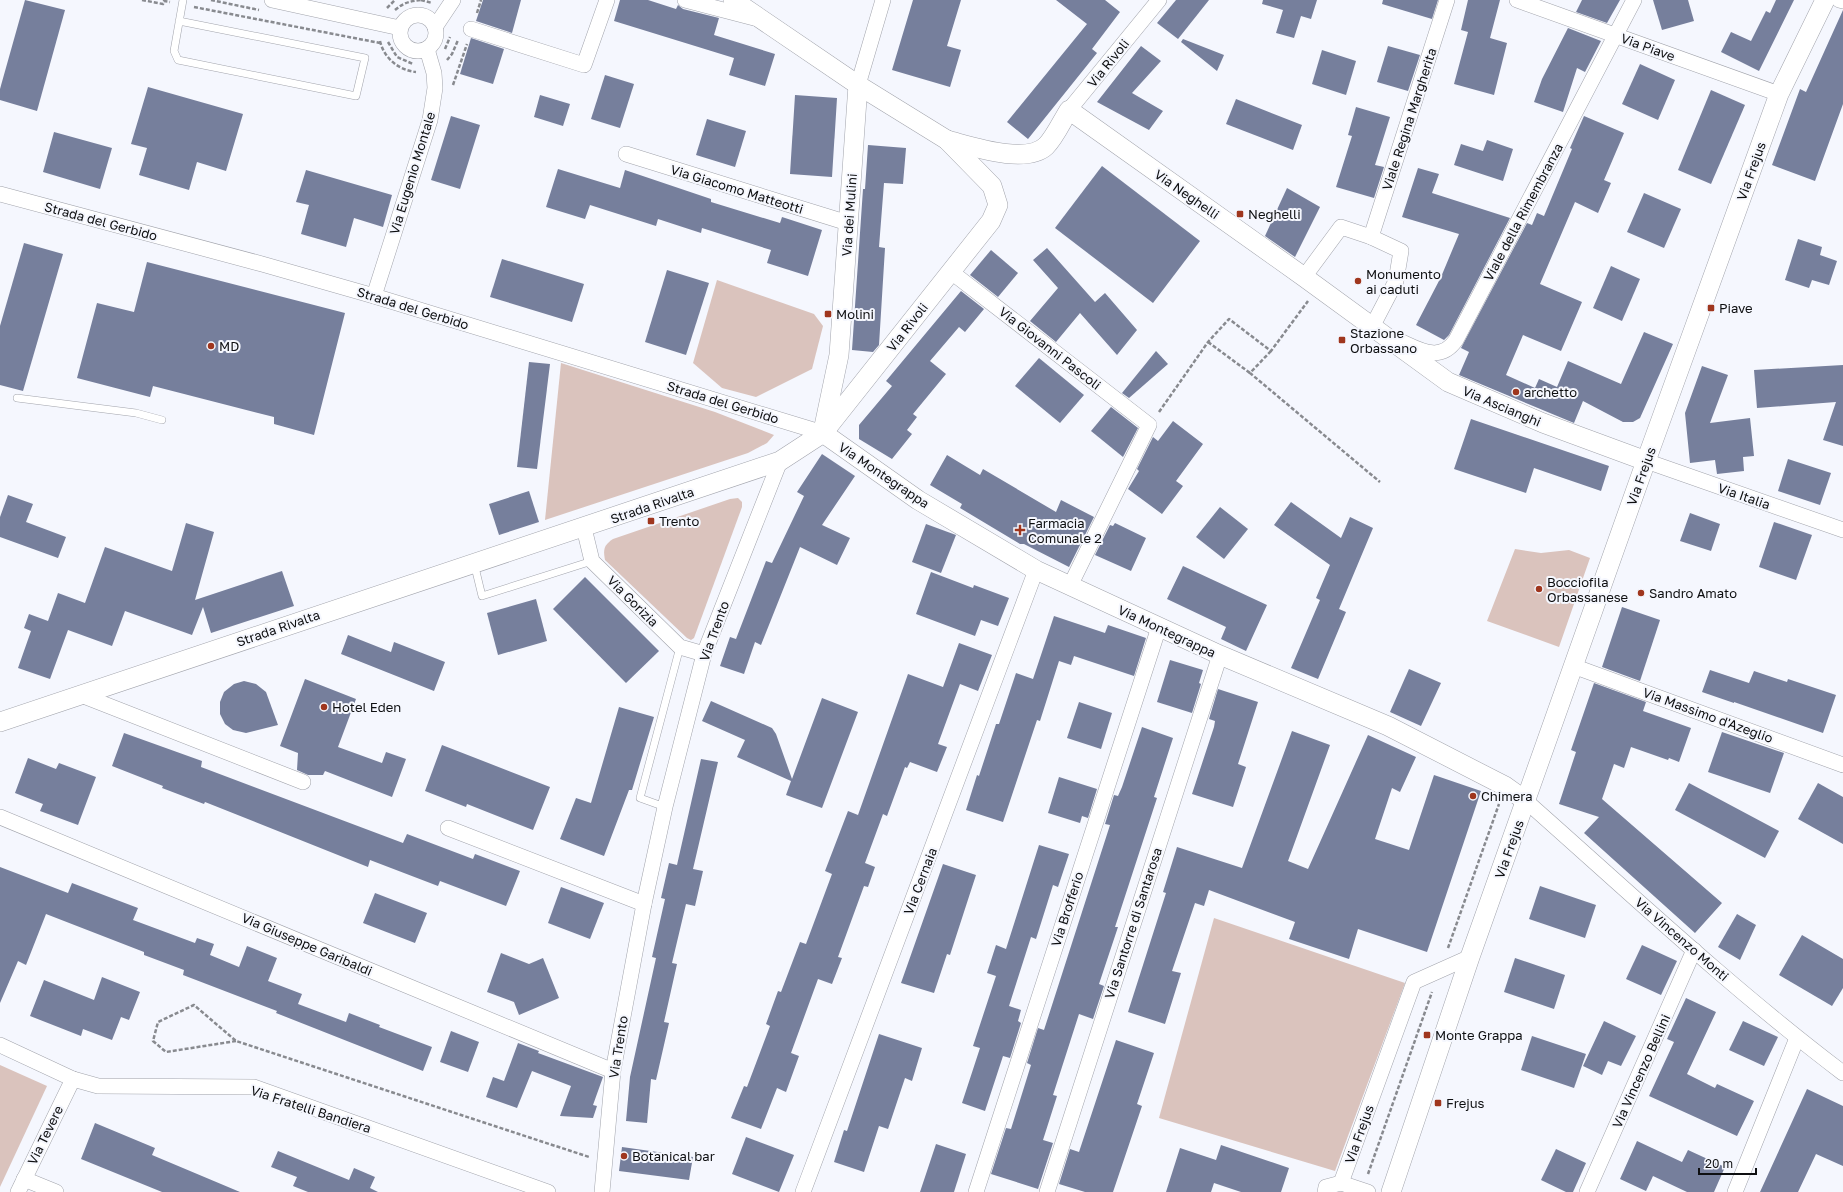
<svg xmlns="http://www.w3.org/2000/svg" width="1843" height="1192" viewBox="0 0 1843 1192" font-family="'Golos Text',sans-serif">
<style>
.green{fill:#dac3bd}
.building{fill:#767f9c}
.lines{fill:none;stroke-linecap:round;stroke-linejoin:round}
.service-casing{stroke:#a2a4ac;stroke-width:8}
.minor-casing{stroke:#a2a4ac;stroke-width:16}
.tertiary-casing{stroke:#a2a4ac;stroke-width:20}
.path{stroke:#888a8f;stroke-width:2.5;stroke-dasharray:4 2;stroke-linecap:butt}
.service{stroke:#fff;stroke-width:7}
.minor{stroke:#fff;stroke-width:15}
.tertiary{stroke:#fff;stroke-width:19}
.poi-dot{fill:#9f361e;stroke:#f5f7fe;stroke-width:1.5}
.labels{text-anchor:middle;stroke-width:4;stroke-linejoin:round;paint-order:stroke}
.street-label{font-size:13px;fill:#0e0f11;stroke:#f5f7fe}
.poi-label{font-size:13px;fill:#0e0f11;stroke:#f5f7fe;text-anchor:start}
</style>
<rect width="100%" height="100%" fill="#f5f7fe"/>
<!-- green -->
<g class="green">
<polygon points="717,280 814,314 823,326 812,369 756,397 722,388 693,363"/>
<polygon points="561,363 715,412 774,435 767,443 748,453 545,520"/>
<path d="M 738,498 L 742,502 L 742,507 L 694,638 L 691,640 L 687,638 L 605,560 C 603,549 604,545 613,539 L 730,499 Z"/>
<polygon points="1515,549 1541,553 1569,550 1590,558 1559,647 1487,621"/>
<polygon points="1214,918 1405,983 1335,1171 1159,1118"/>
<polygon points="0,1065 47,1086 0,1187"/>
</g>
<!-- building -->
<g class="building">
<polygon points="25,0 65,10 37,111 0,100 0,89"/>
<polygon points="483,0 521,0 512,33 476,21"/>
<polygon points="620,0 648,0 676,9 678,5 683,9 719,18 714,35 775,54 765,86 729,75 734,58 614,21"/>
<polygon points="913,0 961,0 947,46 961,50 950,87 892,70"/>
<polygon points="1056,0 1105,0 1120,12 1092,49 1097,53 1028,139 1007,122 1087,24"/>
<polygon points="1176,0 1209,0 1178,39 1157,23"/>
<polygon points="1263,0 1317,0 1311,19 1301,16 1294,38 1276,33 1283,10 1262,4"/>
<polygon points="1383,0 1438,0 1432,19 1382,4"/>
<polygon points="1468,0 1500,0 1490,38 1507,43 1494,95 1454,84 1468,32 1461,30"/>
<polygon points="1582,0 1620,0 1607,23 1576,12"/>
<polygon points="1653,0 1688,0 1694,21 1662,30"/>
<polygon points="1776,0 1794,0 1759,71 1721,52 1731,32 1751,41 1766,11 1770,13"/>
<polygon points="1843,10 1843,104 1815,181 1772,165 1800,89 1806,92"/>
<polygon points="1568,28 1601,41 1585,72 1577,68 1563,112 1534,102 1542,79"/>
<polygon points="471,38 504,49 493,84 460,74"/>
<polygon points="1183,39 1224,55 1217,71 1181,42"/>
<polygon points="1141,46 1161,61 1132,93 1163,111 1149,130 1097,102"/>
<polygon points="1388,46 1420,55 1408,91 1377,82"/>
<polygon points="1322,50 1356,61 1346,95 1312,84"/>
<polygon points="1640,64 1675,80 1658,120 1622,104"/>
<polygon points="605,75 634,84 620,128 591,119"/>
<polygon points="148,87 243,114 226,171 197,162 189,190 139,175 147,148 131,144"/>
<polygon points="1711,90 1745,105 1711,184 1678,170"/>
<polygon points="540,95 570,104 563,126 534,117"/>
<polygon points="795,95 837,98 832,177 790,174"/>
<polygon points="1236,99 1302,125 1293,150 1226,124"/>
<polygon points="1356,107 1390,117 1375,165 1384,167 1374,198 1336,187 1352,136 1348,135"/>
<polygon points="451,116 480,125 460,189 431,180"/>
<polygon points="1584,116 1624,133 1604,180 1611,183 1598,213 1575,202 1540,284 1582,302 1561,351 1523,335 1506,375 1535,388 1539,379 1557,387 1568,361 1621,384 1644,332 1673,344 1640,418 1633,422 1623,422 1583,401 1574,423 1459,375 1469,352 1461,348 1527,223 1532,225 1537,213 1544,216 1572,149 1570,148"/>
<polygon points="707,119 746,131 735,167 696,155"/>
<polygon points="54,132 112,148 100,189 43,172"/>
<polygon points="1487,140 1513,149 1503,181 1454,165 1461,144 1483,151"/>
<polygon points="868,145 906,148 903,184 884,183 879,247 885,248 879,345 873,352 852,350 863,189 865,189"/>
<polygon points="1102,166 1200,241 1153,303 1055,228"/>
<polygon points="1418,168 1439,174 1432,193 1510,218 1449,335 1444,340 1416,325 1441,277 1459,234 1402,217"/>
<polygon points="558,169 620,188 625,170 711,199 711,202 780,223 782,217 822,230 808,276 767,263 771,250 702,228 701,233 658,219 656,226 590,205 585,219 546,207"/>
<polygon points="306,170 392,195 383,227 354,218 346,247 301,234 309,205 296,202"/>
<polygon points="1287,188 1320,207 1295,257 1265,236"/>
<polygon points="1644,193 1681,209 1664,248 1627,232"/>
<polygon points="1798,239 1822,247 1820,255 1837,261 1829,285 1812,280 1809,288 1785,280"/>
<polygon points="24,243 63,254 23,391 0,385 0,326"/>
<polygon points="1047,248 1095,302 1105,293 1137,330 1117,355 1080,313 1056,342 1030,321 1058,288 1033,260"/>
<polygon points="991,250 1018,273 998,297 970,275"/>
<polygon points="502,259 584,284 572,322 490,297"/>
<polygon points="147,262 345,313 314,435 274,424 274,417 153,386 150,397 77,378 97,303 134,312"/>
<polygon points="1611,266 1640,279 1622,321 1593,308"/>
<polygon points="667,270 709,283 686,355 645,342"/>
<polygon points="961,291 984,309 965,332 959,327 930,361 946,374 913,414 917,417 907,430 912,434 892,459 859,439 859,425 892,386 886,381"/>
<polygon points="1156,351 1168,364 1129,398 1122,393"/>
<polygon points="1039,358 1084,395 1060,423 1015,386"/>
<polygon points="529,362 550,364 537,469 517,467"/>
<polygon points="1843,365 1843,446 1823,440 1836,402 1757,408 1754,370"/>
<polygon points="1702,366 1728,375 1710,423 1750,418 1754,456 1743,457 1744,471 1717,474 1715,460 1690,463 1685,413"/>
<polygon points="1111,407 1138,428 1123,457 1091,431"/>
<polygon points="1471,419 1609,466 1601,491 1534,468 1526,493 1454,469"/>
<polygon points="1173,421 1203,444 1176,481 1183,486 1162,514 1128,489 1139,471 1137,469 1153,437 1158,441"/>
<polygon points="822,454 855,476 822,525 850,538 837,565 800,547 761,645 755,642 744,674 720,666 730,637 736,639 766,561 772,563 804,496 797,492"/>
<polygon points="947,455 980,475 983,469 1056,512 1061,500 1094,517 1069,567 1024,544 1020,544 960,508 962,504 930,485"/>
<polygon points="1788,459 1831,473 1820,505 1778,491"/>
<polygon points="529,491 539,522 499,535 489,504"/>
<polygon points="8,495 33,504 26,522 66,537 58,558 0,537 0,517"/>
<polygon points="1291,502 1341,538 1350,517 1373,528 1339,609 1346,612 1318,679 1291,668 1320,600 1316,598 1330,565 1274,525"/>
<polygon points="1220,507 1248,529 1224,559 1196,537"/>
<polygon points="1690,513 1720,524 1711,551 1680,541"/>
<polygon points="1774,522 1812,535 1796,580 1759,567"/>
<polygon points="186,523 214,532 195,600 282,571 294,606 211,633 203,607 192,635 125,611 112,646 68,630 50,679 18,668 31,631 24,628 29,614 48,621 58,593 85,603 105,547 172,571"/>
<polygon points="1115,523 1146,538 1131,571 1095,555 1110,525 1113,526"/>
<polygon points="926,524 956,535 941,573 912,562"/>
<polygon points="1183,566 1267,605 1246,651 1221,639 1226,627 1167,599"/>
<polygon points="931,572 973,588 974,585 1009,598 998,626 981,620 975,636 916,614"/>
<polygon points="585,577 659,651 626,683 553,609"/>
<polygon points="536,599 547,641 498,655 487,613"/>
<polygon points="1622,607 1660,620 1640,681 1602,667"/>
<polygon points="1054,616 1105,633 1108,625 1146,638 1134,676 1074,656 1071,665 1059,661 1040,721 1037,720 1003,822 966,810 977,775 979,776 996,724 999,724 1016,673 1033,679"/>
<polygon points="348,635 391,652 394,642 445,662 434,691 341,654"/>
<polygon points="959,643 992,655 978,691 960,684 938,744 947,747 937,772 910,762 907,768 905,767 887,816 883,814 865,863 875,867 868,887 864,886 838,957 842,958 832,984 818,979 791,1053 799,1056 786,1092 777,1088 761,1129 731,1118 744,1086 747,1087 770,1026 766,1024 778,991 781,992 800,942 806,944 832,874 825,871 848,811 858,815 908,674 943,687"/>
<polygon points="1170,660 1203,670 1199,683 1201,684 1192,713 1157,702"/>
<polygon points="1409,669 1441,683 1421,726 1390,712"/>
<polygon points="1710,670 1749,683 1754,671 1787,682 1788,679 1836,695 1823,733 1734,702 1734,703 1702,692"/>
<polygon points="305,679 356,699 338,747 382,763 386,752 406,759 392,797 325,771 323,775 308,775 297,770 298,753 280,746"/>
<polygon points="244,681 256,684 266,692 278,725 246,733 233,730 225,724 220,714 220,702 224,692 234,684"/>
<polygon points="1594,683 1646,702 1643,711 1691,728 1679,762 1669,758 1668,760 1631,747 1624,768 1614,764 1602,799 1722,903 1695,933 1584,833 1599,817 1559,804 1576,752 1571,750"/>
<polygon points="1218,689 1258,702 1238,764 1246,767 1233,807 1192,794 1214,727 1215,721 1209,719"/>
<polygon points="822,698 858,712 822,808 786,795 791,781 737,757 745,740 702,721 711,701 772,728 776,734 792,779"/>
<polygon points="1079,702 1112,713 1101,749 1067,738"/>
<polygon points="619,707 654,717 632,790 629,790 604,856 560,839 576,798 591,803"/>
<polygon points="1142,727 1173,738 1154,797 1157,798 1115,927 1118,927 1099,984 1104,986 1093,1019 1079,1014 1053,1095 1057,1096 1043,1140 1053,1143 1038,1189 991,1174 1006,1128 1011,1129 1031,1065 1027,1063 1038,1028 1044,1030 1110,825 1105,824 1114,795 1118,796 1122,787"/>
<polygon points="1292,731 1330,745 1288,861 1308,869 1368,735 1416,757 1400,792 1392,788 1375,839 1409,850 1434,775 1481,791 1427,952 1358,929 1349,959 1289,939 1295,922 1209,890 1204,906 1195,903 1172,971 1181,973 1165,1024 1128,1012 1166,893 1163,892 1177,847 1242,868"/>
<polygon points="1722,732 1784,753 1770,793 1708,772"/>
<polygon points="124,733 202,761 201,767 403,843 407,834 473,859 475,854 520,871 506,906 440,881 438,886 370,860 368,867 205,802 204,804 162,788 163,786 112,766"/>
<polygon points="442,745 550,787 533,830 467,804 466,807 425,791"/>
<polygon points="28,758 56,769 59,763 96,777 78,825 40,811 43,804 15,793"/>
<polygon points="701,759 718,762 693,869 703,871 695,906 686,904 672,963 677,964 664,1022 669,1023 656,1080 651,1079 647,1123 626,1121 630,1077 656,958 652,957 665,899 661,898 669,863 677,865"/>
<polygon points="1059,777 1097,789 1088,818 1082,816 1080,823 1048,813"/>
<polygon points="1689,783 1779,831 1765,858 1675,810"/>
<polygon points="1818,783 1843,797 1843,844 1798,819"/>
<polygon points="1039,845 1069,854 1058,887 1053,885 1036,939 1031,937 1009,1006 1021,1010 1018,1021 1021,1023 1010,1058 1003,1056 985,1111 962,1103 980,1048 973,1046 996,976 987,973 996,945 1006,949"/>
<polygon points="943,864 976,875 950,955 947,954 934,993 901,983"/>
<polygon points="0,867 68,893 72,883 138,908 133,920 195,943 197,938 214,944 210,955 239,967 247,946 277,958 268,981 302,994 298,1004 346,1022 349,1013 380,1025 379,1027 432,1047 423,1071 276,1013 277,1011 183,975 184,970 144,955 144,952 46,914 26,965 18,961 0,1003"/>
<polygon points="1540,886 1596,905 1585,938 1529,919"/>
<polygon points="561,887 604,903 590,939 548,923"/>
<polygon points="375,893 427,913 415,943 363,923"/>
<polygon points="1737,914 1756,925 1740,960 1718,947"/>
<polygon points="1802,935 1843,959 1843,988 1832,1006 1779,975"/>
<polygon points="1642,945 1677,961 1661,995 1626,979"/>
<polygon points="501,953 529,964 543,958 559,998 519,1015 514,1002 487,992"/>
<polygon points="1515,958 1565,975 1554,1009 1504,992"/>
<polygon points="102,977 140,992 129,1020 121,1017 112,1040 83,1029 81,1036 30,1016 44,980 94,1000"/>
<polygon points="1686,998 1716,1012 1687,1074 1715,1088 1717,1084 1754,1101 1737,1136 1649,1096 1674,1042 1667,1039"/>
<polygon points="1604,1021 1636,1036 1621,1066 1608,1061 1602,1075 1583,1066"/>
<polygon points="1743,1021 1778,1037 1764,1066 1729,1050"/>
<polygon points="451,1031 479,1042 468,1072 440,1062"/>
<polygon points="879,1034 922,1048 912,1081 905,1078 888,1129 879,1126 864,1172 834,1162 844,1130 847,1131"/>
<polygon points="1532,1036 1586,1054 1574,1088 1521,1070"/>
<polygon points="1116,1040 1154,1053 1137,1104 1142,1106 1113,1192 1085,1192 1059,1184 1070,1149 1079,1152"/>
<polygon points="518,1043 539,1051 538,1053 603,1077 593,1105 597,1106 593,1118 560,1116 571,1086 532,1071 517,1108 486,1097 493,1077 504,1081"/>
<polygon points="1807,1089 1843,1106 1843,1166 1816,1154 1798,1192 1760,1192"/>
<polygon points="95,1123 155,1148 152,1155 240,1192 162,1192 81,1159"/>
<polygon points="746,1137 794,1155 779,1192 732,1174"/>
<polygon points="1637,1141 1682,1162 1688,1150 1725,1167 1714,1192 1687,1192 1653,1176 1646,1191 1620,1179"/>
<polygon points="936,1144 966,1154 954,1192 920,1192"/>
<polygon points="1221,1145 1289,1168 1281,1192 1241,1192 1214,1183 1211,1192 1166,1192 1180,1148 1216,1160"/>
<polygon points="622,1147 693,1157 689,1180 619,1171"/>
<polygon points="1556,1149 1586,1163 1573,1192 1566,1192 1541,1180"/>
<polygon points="278,1151 349,1180 354,1168 375,1177 370,1188 378,1192 308,1192 293,1186 297,1177 271,1167"/>
</g>
<g class="lines">
<!-- service casing -->
<g class="service-casing">
<g id="service">
<polyline points="179,21 365,58 356,96 178,60 174,51 183,0"/>
<polyline points="17,398 136,413 162,420"/>
<polyline points="474,563 482,596 592,561"/>
<polyline points="665,807 640,798 680,647"/>
</g>
</g>
<!-- minor casing -->
<g class="minor-casing">
<g id="minor">
<polyline points="272,0 400,28"/>
<polyline points="685,0 754,18"/>
<polyline points="1517,0 1779,94"/>
<polyline points="1839,0 1843,1"/>
<circle cx="418" cy="33" r="18"/>
<polyline points="435,27 453,0"/>
<polyline points="471,29 584,65 607,0"/>
<polyline points="858,85 883,0"/>
<polyline points="1069,110 1159,0"/>
<polyline points="626,154 848,223"/>
<polyline points="0,194 262,264 374,296 823,433"/>
<polyline points="1371,237 1447,0"/>
<polyline points="950,271 1149,425 1070,586"/>
<polyline points="1304,277 1341,227 1371,237 1401,251 1396,281 1372,327 1380,331"/>
<polyline points="374,296 430,120 435,88 434,73 427,49"/>
<path d="M 1400,341 C 1420,350 1440,363 1456,340 L 1634,0"/>
<polyline points="1646,461 1843,530"/>
<polyline points="584,528 592,561 680,647 704,654"/>
<polyline points="1573,666 1843,765"/>
<polyline points="81,695 303,782"/>
<path d="M 1526,801 C 1630,893 1732,989 1843,1073"/>
<polyline points="0,817 613,1071"/>
<polyline points="448,828 644,904"/>
<polyline points="0,1045 73,1079 98,1086 254,1087 548,1192"/>
<polyline points="24,1179 56,1192"/>
<polyline points="1341,1183 1414,982 1470,957"/>
<polyline points="1341,1183 1368,1192"/>
<polyline points="18,1192 73,1079"/>
<polyline points="602,1192 613,1071 644,904 665,807 704,654 780,461"/>
<polyline points="803,1192 1036,570"/>
<polyline points="976,1192 1159,627"/>
<polyline points="1047,1192 1220,655"/>
<polyline points="1325,1192 1326,1187 1341,1183"/>
<polyline points="1587,1192 1694,950"/>
<polyline points="1735,1192 1797,1038"/>
</g>
</g>
<!-- tertiary casing -->
<g class="tertiary-casing">
<g id="tertiary">
<path d="M 947,140 C 971,146 1026,165 1046,146 C 1055,137 1062,121 1069,110 L 1304,277 L 1448,382 L 1543,423 L 1646,461"/>
<polyline points="823,431 839,355 858,85"/>
<polyline points="823,433 918,500 1036,570 1220,655 1388,726 1505,786 1526,801"/>
<polyline points="0,722 780,461 823,433 991,221 998,205 992,186 947,140 858,85 733,0"/>
<polyline points="1391,1192 1470,957 1646,461 1779,94 1825,0"/>
</g>
</g>
<!-- path -->
<g class="path">
<polyline points="142,0 163,4 164,1 170,2"/>
<polyline points="211,0 259,10"/>
<polyline points="421,0 432,3"/>
<polyline points="194,7 380,43"/>
<polyline points="387,8 395,0"/>
<path d="M 395,10 C 403,3 410,1 421,0"/>
<polyline points="477,13 481,0"/>
<path d="M 380,41 C 384,58 398,70 416,72"/>
<polyline points="388,42 397,57 413,64"/>
<polyline points="445,49 450,37"/>
<polyline points="447,60 452,54 458,40"/>
<polyline points="453,85 467,44"/>
<polyline points="1208,342 1250,373"/>
<polyline points="1271,351 1250,373 1380,482"/>
<polyline points="1159,412 1208,342 1229,319 1271,351 1308,301"/>
<polyline points="1448,948 1499,804"/>
<polyline points="236,1041 166,1052 153,1041 158,1022 194,1005 236,1041 589,1157"/>
<polyline points="1368,1174 1432,992"/>
</g>
<!-- service -->
<use href="#service" class="service"/>
<!-- minor -->
<use href="#minor" class="minor"/>
<!-- tertiary -->
<use href="#tertiary" class="tertiary"/>
</g>
<!-- markers -->
<g class="poi-dot">
<rect x="1236" y="210" width="8" height="8" rx="2"/>
<circle cx="1358" cy="281" r="4"/>
<rect x="1707" y="304" width="8" height="8" rx="2"/>
<rect x="824" y="310" width="8" height="8" rx="2"/>
<rect x="1338" y="336" width="8" height="8" rx="2"/>
<circle cx="211" cy="346" r="4"/>
<circle cx="1516" cy="392" r="4"/>
<rect x="647" y="517" width="8" height="8" rx="2"/>
<path d="M1018 524h4v4h4v4h-4v4h-4v-4h-4v-4h4z"/>
<circle cx="1539" cy="589" r="4"/>
<circle cx="1641" cy="593" r="4"/>
<circle cx="324" cy="707" r="4"/>
<circle cx="1473" cy="796" r="4"/>
<rect x="1423" y="1031" width="8" height="8" rx="2"/>
<rect x="1434" y="1099" width="8" height="8" rx="2"/>
<circle cx="624" cy="1156" r="4"/>
</g>
<g class="labels">
<!-- street labels -->
<g class="street-label">
<text transform="translate(1648 47) rotate(20)" y="5">Via Piave</text>
<text transform="translate(1108 63) rotate(-51)" y="5">Via Rivoli</text>
<text transform="translate(1409 119) rotate(-72)" y="5">Viale Regina Margherita</text>
<text transform="translate(1751 171) rotate(-70)" y="5">Via Frejus</text>
<text transform="translate(412 173) rotate(-73)" y="5">Via Eugenio Montale</text>
<text transform="translate(737 189) rotate(17)" y="5">Via Giacomo Matteotti</text>
<text transform="translate(1187 194) rotate(35)" y="5">Via Neghelli</text>
<text transform="translate(1523 212) rotate(-62)" y="5">Viale della Rimembranza</text>
<text transform="translate(849 215) rotate(-86)" y="5">Via dei Mulini</text>
<text transform="translate(101 221) rotate(15)" y="5">Strada del Gerbido</text>
<text transform="translate(413 308) rotate(17)" y="5">Strada del Gerbido</text>
<text transform="translate(907 327) rotate(-52)" y="5">Via Rivoli</text>
<text transform="translate(1050 348) rotate(38)" y="5">Via Giovanni Pascoli</text>
<text transform="translate(723 402) rotate(17)" y="5">Strada del Gerbido</text>
<text transform="translate(1502 406) rotate(23)" y="5">Via Ascianghi</text>
<text transform="translate(884 475) rotate(34)" y="5">Via Montegrappa</text>
<text transform="translate(1641 476) rotate(-70)" y="5">Via Frejus</text>
<text transform="translate(1744 496) rotate(19)" y="5">Via Italia</text>
<text transform="translate(652 505) rotate(-19)" y="5">Strada Rivalta</text>
<text transform="translate(633 601) rotate(45)" y="5">Via Gorizia</text>
<text transform="translate(278 628) rotate(-19)" y="5">Strada Rivalta</text>
<text transform="translate(714 631) rotate(-70)" y="5">Via Trento</text>
<text transform="translate(1167 631) rotate(25)" y="5">Via Montegrappa</text>
<text transform="translate(1708 715) rotate(20)" y="5">Via Massimo d'Azeglio</text>
<text transform="translate(1509 849) rotate(-70)" y="5">Via Frejus</text>
<text transform="translate(920 881) rotate(-69)" y="5">Via Cernaia</text>
<text transform="translate(1067 909) rotate(-72)" y="5">Via Brofferio</text>
<text transform="translate(1133 923) rotate(-72)" y="5">Via Santorre di Santarosa</text>
<text transform="translate(1682 939) rotate(41)" y="5">Via Vincenzo Monti</text>
<text transform="translate(307 944) rotate(23)" y="5">Via Giuseppe Garibaldi</text>
<text transform="translate(618 1047) rotate(-81)" y="5">Via Trento</text>
<text transform="translate(1641 1071) rotate(-66)" y="5">Via Vincenzo Bellini</text>
<text transform="translate(311 1109) rotate(18)" y="5">Via Fratelli Bandiera</text>
<text transform="translate(1359 1134) rotate(-70)" y="5">Via Frejus</text>
<text transform="translate(45 1135) rotate(-64)" y="5">Via Tevere</text>
</g>
<!-- poi labels -->
<g class="poi-label">
<text x="1248" y="219">Neghelli</text>
<text x="1366" y="279">Monumento<tspan x="1366" dy="15">ai caduti</tspan></text>
<text x="1719" y="313">Piave</text>
<text x="836" y="319">Molini</text>
<text x="1350" y="338">Stazione<tspan x="1350" dy="15">Orbassano</tspan></text>
<text x="219" y="351">MD</text>
<text x="1524" y="397">archetto</text>
<text x="659" y="526">Trento</text>
<text x="1028" y="528">Farmacia<tspan x="1028" dy="15">Comunale 2</tspan></text>
<text x="1547" y="587">Bocciofila<tspan x="1547" dy="15">Orbassanese</tspan></text>
<text x="1649" y="598">Sandro Amato</text>
<text x="332" y="712">Hotel Eden</text>
<text x="1481" y="801">Chimera</text>
<text x="1435" y="1040">Monte Grappa</text>
<text x="1446" y="1108">Frejus</text>
<text x="632" y="1161">Botanical bar</text>
</g>
</g>
<!-- scale -->
<path d="M1699 1168v6h57v-6" fill="none" stroke="#0e0f11" stroke-width="2"/>
<text x="1705" y="1168" font-size="12" fill="#0e0f11" stroke="#f5f7fe" stroke-width="3" paint-order="stroke">20 m</text>
</svg>
